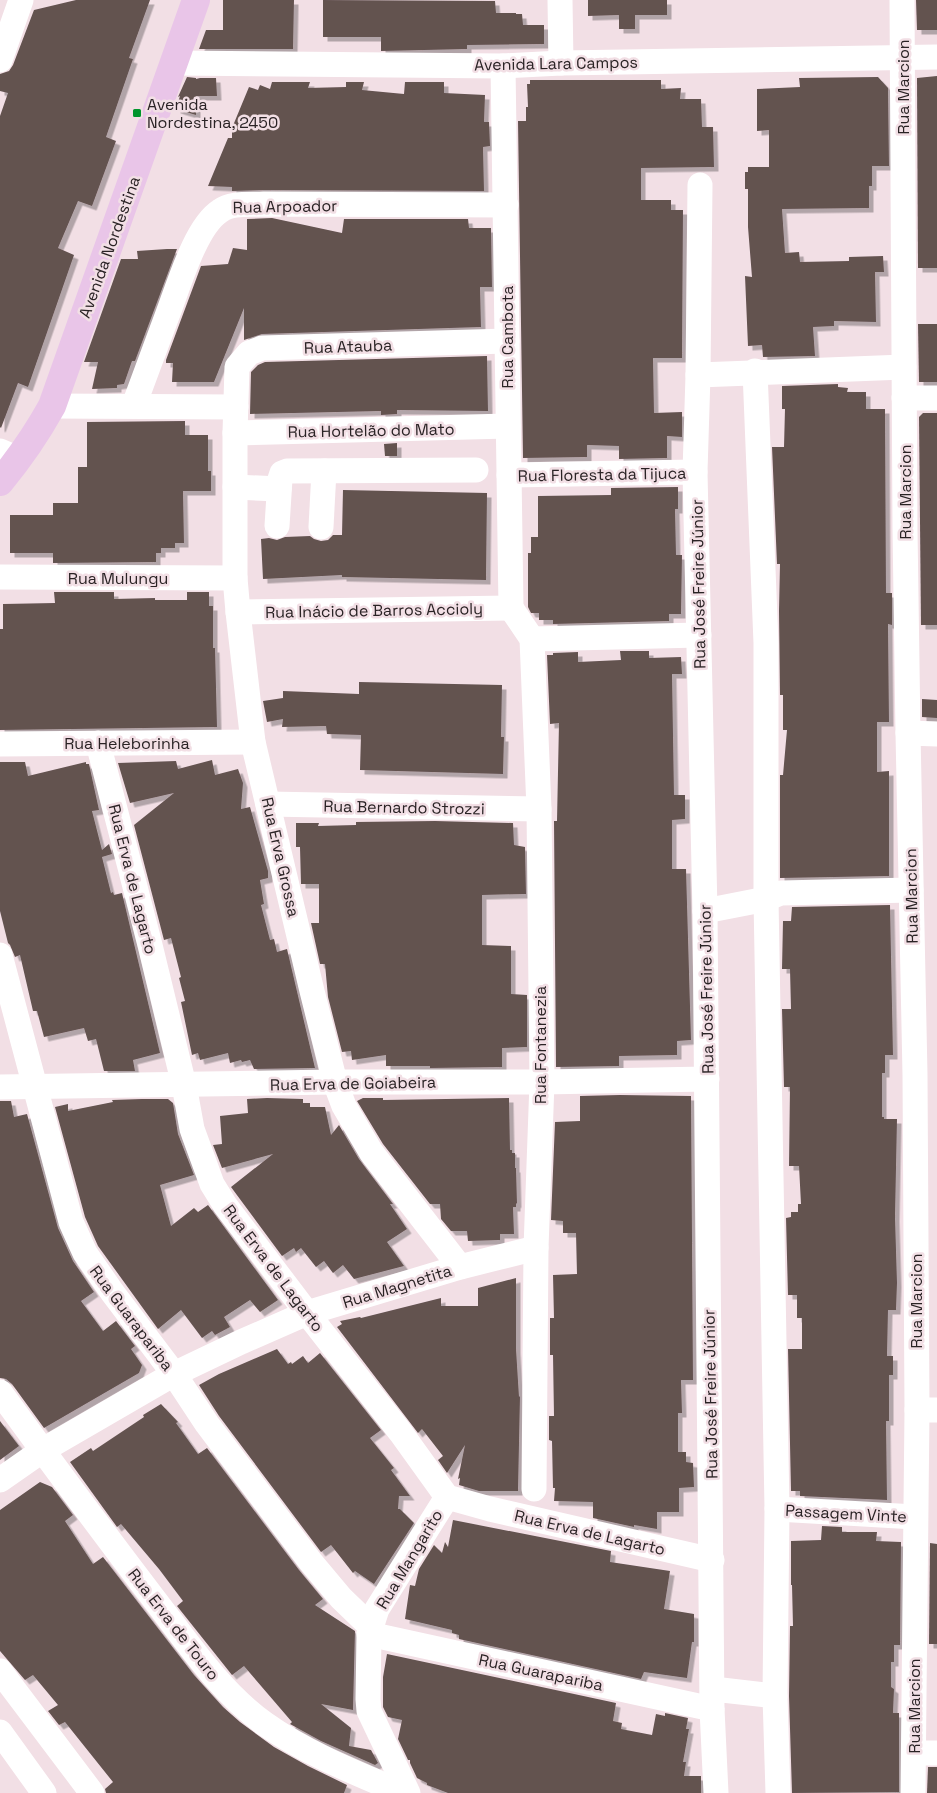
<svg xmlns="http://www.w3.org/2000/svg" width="937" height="1793" viewBox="0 0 937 1793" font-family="'Space Grotesk',sans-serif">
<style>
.building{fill:#635250;filter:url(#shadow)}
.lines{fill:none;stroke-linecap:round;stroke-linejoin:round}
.minor{stroke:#fff;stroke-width:25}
.major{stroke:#e9c5e8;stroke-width:28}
.poi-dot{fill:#00952d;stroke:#f2dfe5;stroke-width:2}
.labels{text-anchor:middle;stroke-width:5;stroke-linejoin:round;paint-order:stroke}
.street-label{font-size:16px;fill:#2a2325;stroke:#f2dfe5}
.poi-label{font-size:16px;fill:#2a2325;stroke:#f2dfe5;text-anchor:start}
</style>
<defs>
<filter id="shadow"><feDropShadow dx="4.5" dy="4.5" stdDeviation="0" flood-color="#0004"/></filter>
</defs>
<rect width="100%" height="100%" fill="#f2dfe5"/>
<!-- building -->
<g class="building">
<polygon points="76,0 150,0 129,58 133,59 106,137 116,141 92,206 78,201 58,248 74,255 28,387 18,383 1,428 0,427 0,116 8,93 0,91 0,74 9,71 13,65 34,10"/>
<polygon points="223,0 294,0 293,49 199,49 206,30 223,30"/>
<polygon points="323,0 495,1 496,13 516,13 516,14 522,14 523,25 544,25 544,44 467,45 467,49 381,51 381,37 323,37"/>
<polygon points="588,0 667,0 667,15 635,15 635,29 619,29 619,15 588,16"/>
<polygon points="916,0 937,0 937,30 917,30"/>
<polygon points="937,76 937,268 918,268 917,78"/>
<polygon points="187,77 196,78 196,79 200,78 216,78 217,96 196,96 196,115 176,109 180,96 178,97"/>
<polygon points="878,77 888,88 889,166 872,166 872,186 869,186 869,208 782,209 785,253 799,252 800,262 849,261 849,257 883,256 884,272 875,272 876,322 834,321 834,326 813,327 815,356 763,357 762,345 748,346 745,276 752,277 748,227 748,189 745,189 745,172 748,172 748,167 769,167 769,130 757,131 757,89 800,87 799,78"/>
<polygon points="530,80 661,80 661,89 681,88 680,99 701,99 702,127 713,127 714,167 641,168 641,200 671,200 671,210 683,210 682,358 653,358 654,413 682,412 682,437 667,436 667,458 619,459 619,446 587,445 587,457 523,458 518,121 526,121 526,107 528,107 527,84 530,84"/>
<polygon points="272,82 310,82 308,88 346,87 346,82 364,82 362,90 404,94 405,82 444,82 444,93 485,95 484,122 489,122 490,146 483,147 484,191 264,190 232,191 232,187 208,186 228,138 232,138 232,128 249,87 258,90 260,85 270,89"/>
<polygon points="272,218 342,233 344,219 468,219 469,228 491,228 492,287 480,287 481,327 262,334 244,340 244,308 214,382 172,382 173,363 166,363 166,360 201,266 228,264 233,248 247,250 247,219"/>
<polygon points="167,249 177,249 135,361 132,361 124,384 117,385 117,388 92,389 98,362 84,362 121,259 138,259 137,251"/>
<polygon points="918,324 937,324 937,382 919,382"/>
<polygon points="487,356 488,411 397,410 397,414 381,415 381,411 250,414 251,372 258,365 265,362"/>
<polygon points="838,384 838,387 848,388 847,392 866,392 866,409 885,409 886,593 892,593 892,625 888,624 889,722 877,722 877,772 889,771 889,876 780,878 780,775 783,775 787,730 783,730 783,695 780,695 779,611 780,564 777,564 772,447 784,447 785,409 782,409 782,386"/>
<polygon points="923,413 937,413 937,625 921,625 919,417"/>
<polygon points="185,421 185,435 208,435 208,471 211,471 211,491 183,491 184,543 175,543 175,548 161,548 161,553 156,553 156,562 53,563 53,553 10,553 10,515 53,515 53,503 78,503 78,467 87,467 87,422"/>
<polygon points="397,443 397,456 385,456 384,444"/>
<polygon points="678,487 678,509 675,509 676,555 682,555 681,614 669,614 669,621 553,624 553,620 539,620 539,613 531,613 528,607 528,553 531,553 531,537 538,537 538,496 611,495 611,488"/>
<polygon points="343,490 487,493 486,580 342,577 342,575 263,579 261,539 269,538 277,540 285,537 310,536 314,539 321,541 328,540 333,535 342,535"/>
<polygon points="54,592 114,592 114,599 155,598 155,600 187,600 187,592 209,592 209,606 213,606 213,648 215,648 217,727 0,730 0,629 3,629 3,604 55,603"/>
<polygon points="620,651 649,651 649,658 681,657 682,674 672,674 674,795 685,795 685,819 672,820 672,869 686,869 691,1040 677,1041 677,1055 619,1056 619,1066 556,1067 554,821 557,821 559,723 550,724 547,655 553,655 553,653 578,652 578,662 621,660"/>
<polygon points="359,682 502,685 501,737 504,737 503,774 360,770 361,735 327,734 326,726 282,727 283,719 267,722 263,701 283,698 283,691 359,694"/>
<polygon points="922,699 937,700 937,718 922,717"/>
<polygon points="212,760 215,775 238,769 243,783 241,809 250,807 268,871 268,878 260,880 264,904 261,905 270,940 274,939 277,952 287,949 315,1068 254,1069 250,1060 242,1062 241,1060 230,1063 228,1053 200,1060 198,1053 192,1055 181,1002 185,1001 179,978 181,977 171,938 164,940 134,825 174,793 130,803 118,763 176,761 178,769"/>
<polygon points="0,762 25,762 28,776 86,762 86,764 89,764 99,810 92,811 102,850 109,844 112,854 102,857 111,893 113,892 114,895 122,893 160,1053 133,1060 135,1071 104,1071 96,1039 88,1041 84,1028 44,1037 37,1011 33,1011 20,955 15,957 10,945 8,943 0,911"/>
<polygon points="435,821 513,823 514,845 525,847 526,894 482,895 482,945 511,946 511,994 527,995 527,1047 502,1048 502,1067 430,1068 430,1066 386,1066 386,1055 352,1060 351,1051 342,1052 328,997 325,964 320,964 311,923 319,923 319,884 301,884 300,847 296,847 296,823 319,823 318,826 356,825 356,822"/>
<polygon points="890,905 893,1055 885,1055 885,1073 882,1073 882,1117 884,1117 884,1119 897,1119 895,1217 897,1283 896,1310 888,1310 887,1356 893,1356 893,1375 889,1375 889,1421 886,1421 887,1500 800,1496 800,1491 791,1491 788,1349 802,1349 802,1318 797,1318 797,1295 788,1295 786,1218 791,1217 791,1212 798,1212 798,1204 801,1204 799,1166 789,1166 790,1087 784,1087 782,1009 791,1009 790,969 782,969 783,921 791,921 792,907"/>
<polygon points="620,1095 691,1096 693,1380 681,1380 682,1413 678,1413 678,1452 686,1452 686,1462 693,1463 694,1487 679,1488 679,1512 657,1512 657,1529 634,1525 634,1527 593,1518 593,1502 554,1501 555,1488 553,1488 552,1441 549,1440 549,1416 554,1416 553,1355 550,1355 550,1318 554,1318 553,1275 577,1274 576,1233 563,1233 563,1221 551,1220 555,1122 580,1121 580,1096"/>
<polygon points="267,1098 303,1099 303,1103 310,1103 310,1107 325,1107 331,1135 339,1125 359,1159 393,1204 390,1204 407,1229 387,1242 404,1266 354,1279 343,1265 333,1273 324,1261 316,1267 301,1248 296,1252 294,1248 282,1256 231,1187 273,1154 222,1168 213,1145 222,1144 220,1116 248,1113 247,1099"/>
<polygon points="363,1098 383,1098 383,1100 509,1098 510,1150 512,1150 512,1153 515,1153 515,1168 516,1168 517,1204 516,1203 516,1207 513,1207 514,1234 500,1234 500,1240 468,1241 467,1231 451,1231 441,1219 440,1204 430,1204 383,1144 357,1101"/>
<polygon points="142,1099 168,1099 173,1103 178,1134 194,1175 160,1185 171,1226 194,1208 198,1212 208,1205 278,1300 260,1312 250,1300 224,1317 230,1327 215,1335 212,1331 202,1338 181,1310 158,1329 98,1246 85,1217 55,1107 68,1104 68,1111 113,1102 112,1100"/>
<polygon points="0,1101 11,1101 14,1117 27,1114 58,1228 73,1261 94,1292 81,1301 103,1331 116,1321 135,1346 131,1349 142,1365 139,1373 44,1428 12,1384 6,1379 0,1378"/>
<polygon points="516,1278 516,1349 519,1397 520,1396 518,1491 479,1491 459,1485 460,1478 458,1479 465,1445 447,1473 438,1460 443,1456 422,1429 418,1433 337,1327 342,1324 340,1321 360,1317 361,1318 441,1298 441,1306 478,1306 478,1288"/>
<polygon points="277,1349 288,1364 291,1362 292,1364 303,1356 308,1363 320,1353 381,1430 370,1438 394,1468 391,1470 410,1496 399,1496 398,1509 400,1509 414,1523 374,1584 355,1571 353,1573 331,1545 321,1552 219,1416 199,1385 219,1374"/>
<polygon points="161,1404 178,1422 176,1423 198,1454 207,1448 299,1570 323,1599 315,1605 355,1631 353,1710 321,1704 351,1728 349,1746 371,1750 378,1763 375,1765 321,1741 290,1724 292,1722 244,1666 232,1675 177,1606 183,1601 159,1569 121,1524 117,1527 70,1462 91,1448 93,1451 144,1417 143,1415"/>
<polygon points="0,1421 19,1446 0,1460"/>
<polygon points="40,1482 52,1487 73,1515 65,1521 93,1564 103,1557 194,1675 223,1707 240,1722 274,1747 308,1766 347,1785 344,1793 106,1793 105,1789 113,1782 65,1722 59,1725 48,1711 58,1705 33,1675 25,1680 0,1651 0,1510"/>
<polygon points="453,1520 611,1551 610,1562 670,1571 664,1609 694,1614 694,1642 692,1642 687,1678 644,1672 641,1679 459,1639 459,1635 452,1633 452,1630 405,1619 410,1585 415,1586 419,1569 434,1545 442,1553 445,1542 448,1547"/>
<polygon points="822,1526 842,1527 842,1532 877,1532 876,1541 901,1542 900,1645 894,1645 894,1662 891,1662 891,1687 894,1689 893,1713 899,1713 899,1792 792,1793 789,1696 790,1626 793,1626 792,1585 791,1585 791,1541 821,1540"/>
<polygon points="930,1543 937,1544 937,1644 929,1644"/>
<polygon points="387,1654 616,1703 613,1721 622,1723 621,1729 652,1735 656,1714 665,1716 665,1713 688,1718 686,1729 689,1729 683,1762 686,1762 684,1776 701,1776 701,1793 448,1793 427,1785 427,1783 417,1778 410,1763 410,1760 408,1760 398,1739 402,1720 388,1717 383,1707 383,1677"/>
<polygon points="928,1767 937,1767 937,1793 927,1793"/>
</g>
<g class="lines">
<!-- minor -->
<g class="minor">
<polyline points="560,0 561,63"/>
<polyline points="902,0 905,529 908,733 915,1075 917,1410 913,1793"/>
<polyline points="0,60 21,0"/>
<polyline points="174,63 503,66 561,63 937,57"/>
<polyline points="503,66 511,608"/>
<polyline points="700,185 698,375 695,472 705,911 712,1709 716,1793"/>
<polyline points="755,371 766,643 766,899 777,1509 775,1696 778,1793"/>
<polyline points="698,375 904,367"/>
<polyline points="904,398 937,398"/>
<path d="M 134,405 C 145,375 156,345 167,316 C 178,288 195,227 220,211 C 232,202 250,205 264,204 L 506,205"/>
<polyline points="52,406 236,407"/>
<polyline points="235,433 508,426"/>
<polyline points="0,451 19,459"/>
<polyline points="509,475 695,472"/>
<polyline points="235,487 279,489"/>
<polyline points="277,526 280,479 282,473 287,471 476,470"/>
<polyline points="321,527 324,471"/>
<polyline points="0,577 235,578"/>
<polyline points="511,608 532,639 539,809 542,1082 536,1248 534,1489"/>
<polyline points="238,612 511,608"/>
<polyline points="532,639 699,635"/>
<polyline points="908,733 937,734"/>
<polyline points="98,743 150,945 184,1085 192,1129 212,1184 225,1205 307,1313 401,1433 447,1497 490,1509 712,1560"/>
<polyline points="0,744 253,742"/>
<polyline points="268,804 539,809"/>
<polyline points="705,911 766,899 781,893 911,890"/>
<polyline points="0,955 71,1222 85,1253 112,1292 174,1374 207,1424 310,1561 341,1598 371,1627"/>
<polyline points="0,1087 335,1082 542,1082 707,1079"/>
<polyline points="460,1267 371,1152 344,1106 335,1082 312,991 253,742 238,612 235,578 235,433 237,367 249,353 262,348 507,341"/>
<path d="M 0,1392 C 51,1462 102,1531 154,1599 C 188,1643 219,1691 265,1724 C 307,1754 356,1773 403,1793"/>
<polyline points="917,1410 937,1410"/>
<polyline points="0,1480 43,1450 174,1374 241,1342 307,1313 460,1267 536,1248"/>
<polyline points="777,1509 915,1517"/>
<polyline points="369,1634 712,1709"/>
<polyline points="0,1671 92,1793"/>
<polyline points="713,1689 775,1696"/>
<polyline points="0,1732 44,1793"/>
<polyline points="914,1753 937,1753"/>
<polyline points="408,1793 369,1711 368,1699 369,1634 377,1609 447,1497"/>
</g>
<!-- major -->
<path class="major" d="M 0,482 C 20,458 37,433 52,406 L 196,0"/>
</g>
<!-- markers -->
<rect class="poi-dot" x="132" y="108" width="10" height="10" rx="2.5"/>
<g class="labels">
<!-- street labels -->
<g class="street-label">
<text transform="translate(556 63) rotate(-1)" y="6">Avenida Lara Campos</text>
<text transform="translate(903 87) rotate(-90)" y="6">Rua Marcion</text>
<text transform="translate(285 206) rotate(-1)" y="6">Rua Arpoador</text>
<text transform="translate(109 247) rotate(-70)" y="6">Avenida Nordestina</text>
<text transform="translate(507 337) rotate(-90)" y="6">Rua Cambota</text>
<text transform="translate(348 346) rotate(-2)" y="6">Rua Atauba</text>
<text transform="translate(371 430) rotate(-1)" y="6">Rua Hortelão do Mato</text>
<text transform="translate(602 474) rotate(-1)" y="6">Rua Floresta da Tijuca</text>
<text transform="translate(905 492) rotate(-90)" y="6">Rua Marcion</text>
<text x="118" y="584">Rua Mulungu</text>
<text transform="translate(698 584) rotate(-91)" y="6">Rua José Freire Júnior</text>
<text transform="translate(374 610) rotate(-1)" y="6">Rua Inácio de Barros Accioly</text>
<text x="127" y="749">Rua Heleborinha</text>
<text transform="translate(404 807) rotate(1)" y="6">Rua Bernardo Strozzi</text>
<text transform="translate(281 857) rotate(77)" y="6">Rua Erva Grossa</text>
<text transform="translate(133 879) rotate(76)" y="6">Rua Erva de Lagarto</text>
<text transform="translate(911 896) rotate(-91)" y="6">Rua Marcion</text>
<text transform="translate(706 989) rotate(-91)" y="6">Rua José Freire Júnior</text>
<text transform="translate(540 1045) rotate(-90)" y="6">Rua Fontanezia</text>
<text transform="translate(353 1083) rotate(-1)" y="6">Rua Erva de Goiabeira</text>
<text transform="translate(274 1268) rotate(53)" y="6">Rua Erva de Lagarto</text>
<text transform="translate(397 1286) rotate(-17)" y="6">Rua Magnetita</text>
<text transform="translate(916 1301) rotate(-90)" y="6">Rua Marcion</text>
<text transform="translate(132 1318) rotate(53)" y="6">Rua Guarapariba</text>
<text transform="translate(710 1394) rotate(-91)" y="6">Rua José Freire Júnior</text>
<text transform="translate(846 1513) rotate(3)" y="6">Passagem Vinte</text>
<text transform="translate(590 1532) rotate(13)" y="6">Rua Erva de Lagarto</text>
<text transform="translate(409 1559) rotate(-59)" y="6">Rua Mangarito</text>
<text transform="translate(174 1624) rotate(52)" y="6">Rua Erva de Touro</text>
<text transform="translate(541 1672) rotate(12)" y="6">Rua Guarapariba</text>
<text transform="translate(914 1706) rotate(-90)" y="6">Rua Marcion</text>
</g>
<!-- poi labels -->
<g class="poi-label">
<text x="147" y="110">Avenida<tspan x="147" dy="18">Nordestina, 2450</tspan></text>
</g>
</g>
</svg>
